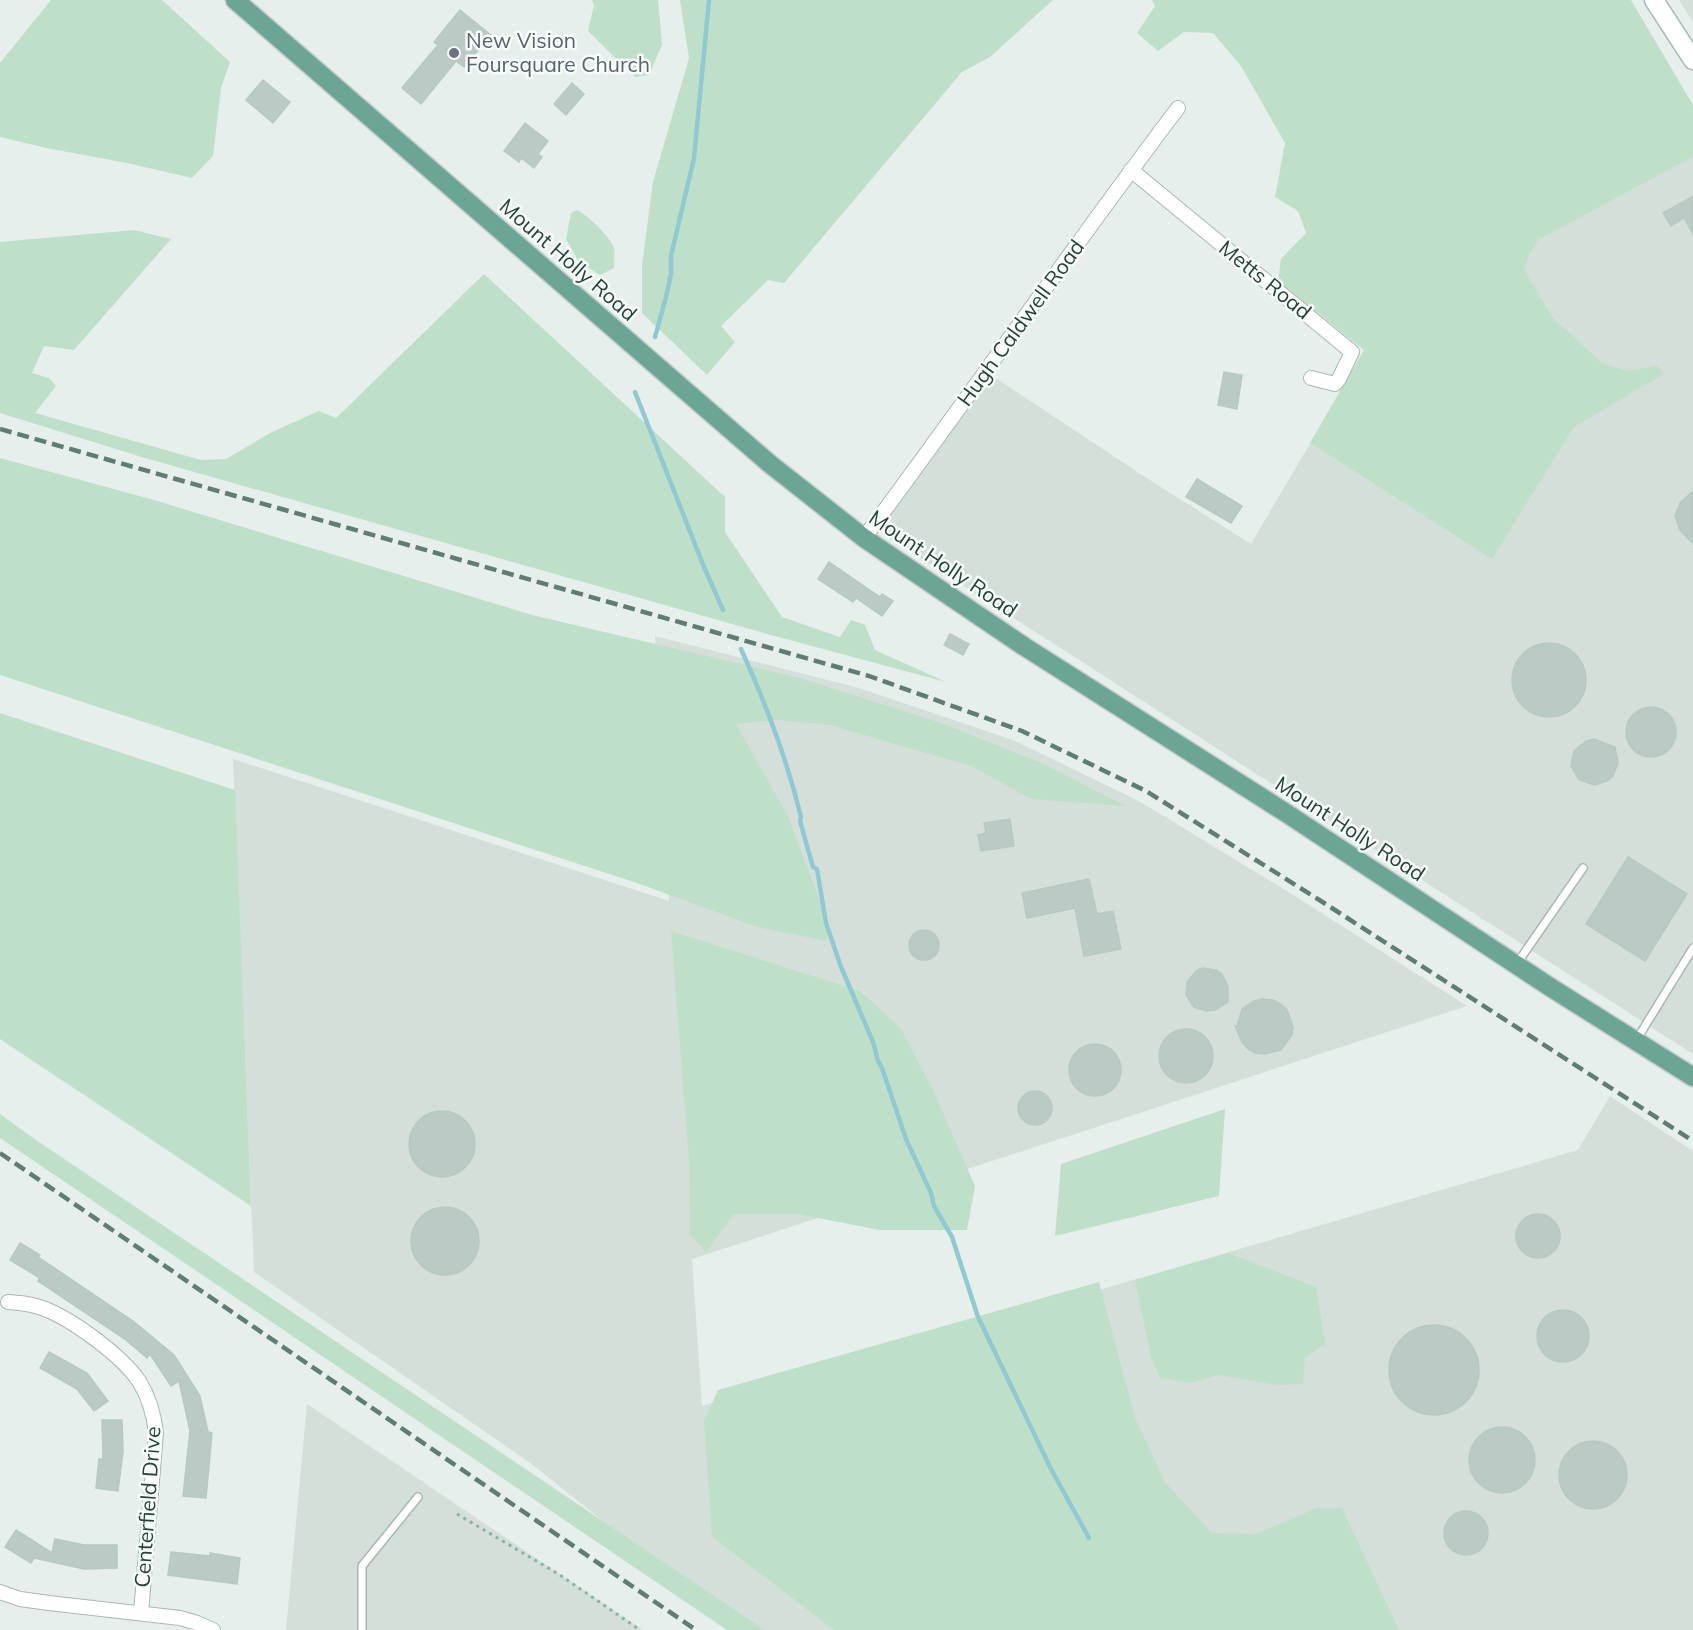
<svg xmlns="http://www.w3.org/2000/svg" width="1693" height="1630" viewBox="0 0 1693 1630" font-family="Mulish,sans-serif">
<style>
.built{fill:#d4dfda}
.green{fill:#bfe0c8}
.lines{fill:none;stroke-linecap:round;stroke-linejoin:round}
.stream{stroke:#8ec9d4;stroke-width:4.5}
.building{fill:#bbcac4;stroke:#b8c9c2;stroke-width:1.5}
.service-casing{stroke:#a8b8b2;stroke-width:10}
.minor-casing{stroke:#a8b8b2;stroke-width:16}
.tertiary-casing{stroke:#a8b8b2;stroke-width:21}
.primary-casing{stroke:#c2cac8;stroke-width:21}
.path{stroke:#86b3a5;stroke-width:3;stroke-dasharray:3 4.5;stroke-linecap:butt}
.service{stroke:#fff;stroke-width:7}
.minor{stroke:#fff;stroke-width:14}
.tertiary{stroke:#fff;stroke-width:18}
.primary{stroke:#6aa596;stroke-width:18}
.rail{stroke:#5f7d75;stroke-width:4.5;stroke-dasharray:12 6;stroke-linecap:butt}
.worship-dot{fill:#6b7280;stroke:#f7fbf9;stroke-width:2}
.labels{text-anchor:middle;stroke-width:5;stroke-linejoin:round;paint-order:stroke}
.worship-label{font-size:21px;fill:#5b616d;stroke:#f7fbf9;text-anchor:start}
.street-label{font-size:21px;fill:#24423a;stroke:#f7fbf9}
</style>
<rect width="100%" height="100%" fill="#e6efeb"/>
<!-- built -->
<g class="built">
<polygon points="1679,0 1693,0 1693,22"/>
<polygon points="1693,157 1693,1054 878,531 991,375 1142,475 1251,544 1386,314 1507,256"/>
<polygon points="655,636 859,688 1013,740 1139,801 1287,891 1467,1006 692,1259 702,1406 1578,1150 1610,1096 1693,1151 1693,1630 739,1630 533,1465 254,1272 233,759 669,901"/>
<polygon points="307,1404 643,1630 286,1630"/>
</g>
<!-- green -->
<g class="green">
<polygon points="51,0 162,0 230,62 221,88 213,156 192,178 127,163 51,149 0,137 0,63"/>
<polygon points="592,0 658,0 662,45 649,75 635,77 588,31 594,5"/>
<polygon points="680,0 1053,0 990,57 962,72 784,283 768,280 721,326 735,342 707,375 642,313 642,265 653,182 689,58"/>
<polygon points="1152,0 1631,0 1693,105 1693,157 1538,240 1528,257 1524,270 1553,318 1602,363 1625,371 1657,366 1664,374 1574,427 1492,559 1310,443 1364,350 1278,281 1281,259 1306,233 1298,211 1275,197 1285,143 1241,66 1213,33 1184,32 1158,51 1137,33 1155,6"/>
<path d="M 577,210 C 587,214 611,238 614,248 C 615,254 614,262 614,268 L 600,275 L 579,262 L 566,239 L 571,213 Z"/>
<polygon points="134,230 171,239 74,350 44,346 32,373 49,378 56,386 35,413 201,460 226,459 272,432 319,411 336,418 484,274 725,497 725,532 782,617 840,637 851,620 865,625 875,650 946,682 771,635 145,458 0,413 0,242"/>
<polygon points="0,458 154,500 532,615 800,678 941,723 1046,765 1125,806 1031,799 971,766 830,725 777,720 736,724 788,816 826,918 827,941 757,927 640,884 0,675"/>
<polygon points="0,713 235,790 251,1206 0,1039"/>
<polygon points="671,931 860,991 900,1027 934,1092 975,1186 967,1230 880,1230 797,1214 734,1214 706,1252 690,1235 689,1161"/>
<polygon points="1225,1109 1219,1196 1055,1236 1061,1164"/>
<polygon points="0,1114 36,1140 765,1630 727,1630 0,1138"/>
<polygon points="1228,1253 1316,1287 1325,1344 1305,1358 1303,1384 1277,1385 1219,1375 1190,1383 1160,1378 1151,1357 1135,1280"/>
<polygon points="1099,1282 1135,1418 1165,1482 1212,1533 1256,1534 1317,1508 1342,1508 1399,1630 834,1630 712,1537 704,1421 718,1390"/>
</g>
<g class="lines">
<!-- stream -->
<g class="stream">
<polyline points="655,337 666,297 671,274 671,256 694,158 709,0"/>
<polyline points="635,392 704,567 723,610"/>
<path d="M 741,649 C 766,704 787,759 801,817 L 800,821 L 813,867 L 817,869 L 826,923 L 841,967 L 873,1042 L 878,1061 L 882,1068 L 906,1139 L 931,1193 L 934,1206 L 952,1237 L 978,1317 L 1051,1469 L 1089,1538"/>
</g>
</g>
<!-- building -->
<g class="building">
<polygon points="460,10 491,35 464,67 456,61 421,104 402,88 438,45 434,42"/>
<polygon points="263,80 290,102 273,123 246,100"/>
<polygon points="572,83 584,94 566,115 554,104"/>
<polygon points="525,123 548,141 538,154 542,157 534,168 521,158 519,162 504,151"/>
<polygon points="1693,196 1693,234 1684,218 1671,226 1663,213"/>
<polygon points="1224,372 1242,375 1237,409 1218,405"/>
<polygon points="1197,479 1242,506 1231,523 1186,497"/>
<polygon points="1693,491 1693,544 1680,530 1675,516 1680,503"/>
<polygon points="829,562 880,597 882,594 893,601 882,616 856,598 853,602 818,579"/>
<polygon points="950,634 969,644 963,655 944,645"/>
<circle cx="1549" cy="680" r="37"/>
<circle cx="1651" cy="732" r="25"/>
<polygon points="1594,739 1615,747 1618,763 1613,776 1607,781 1594,785 1579,780 1571,766 1574,751 1586,741"/>
<polygon points="1010,819 1014,846 981,851 978,835 986,833 984,823"/>
<polygon points="1628,857 1687,894 1645,961 1586,924"/>
<polygon points="1089,879 1097,914 1113,911 1121,949 1084,956 1075,908 1027,918 1022,893"/>
<circle cx="924" cy="945" r="15"/>
<polygon points="1202,968 1216,970 1222,974 1228,987 1228,1002 1215,1010 1207,1011 1194,1007 1186,995 1187,982 1196,971"/>
<polygon points="1263,999 1273,1000 1281,1004 1287,1010 1293,1027 1292,1035 1281,1050 1264,1054 1255,1053 1248,1049 1242,1042 1235,1026 1237,1026 1242,1009 1254,1001"/>
<circle cx="1186" cy="1056" r="27"/>
<circle cx="1095" cy="1070" r="26"/>
<circle cx="1035" cy="1108" r="17"/>
<circle cx="442" cy="1144" r="33"/>
<circle cx="445" cy="1241" r="34"/>
<circle cx="1538" cy="1236" r="22"/>
<polygon points="20,1243 40,1255 38,1257 133,1321 174,1355 200,1396 208,1432 212,1433 206,1498 183,1496 190,1431 179,1381 171,1386 150,1354 147,1358 126,1340 38,1281 40,1278 10,1260"/>
<circle cx="1563" cy="1336" r="26"/>
<circle cx="1434" cy="1370" r="45"/>
<polygon points="49,1352 87,1373 108,1401 94,1411 77,1389 40,1368"/>
<polygon points="102,1420 122,1420 123,1452 118,1491 96,1488 99,1459 103,1459"/>
<circle cx="1502" cy="1460" r="33"/>
<circle cx="1593" cy="1475" r="34"/>
<circle cx="1466" cy="1533" r="22"/>
<polygon points="16,1530 52,1553 55,1539 84,1545 117,1545 117,1568 84,1569 34,1558 31,1563 5,1547"/>
<polygon points="171,1552 210,1556 210,1553 240,1558 237,1584 168,1575"/>
</g>
<g class="lines">
<!-- service casing -->
<g class="service-casing">
<g id="service">
<polyline points="1516,965 1583,868"/>
<polyline points="1637,1039 1693,948"/>
<polyline points="362,1630 362,1566 418,1497"/>
</g>
</g>
<!-- minor casing -->
<g class="minor-casing">
<g id="minor">
<polyline points="1131,170 1352,352 1339,379 1335,384 1311,378"/>
<path d="M 864,538 C 970,396 1071,249 1178,108"/>
<path d="M 8,1302 C 21,1303 33,1304 45,1309 C 73,1320 122,1356 139,1381 C 149,1397 154,1415 156,1433 L 141,1613"/>
<polyline points="0,1592 20,1599 49,1603 180,1618 197,1623 213,1630"/>
</g>
</g>
<!-- tertiary casing -->
<g class="tertiary-casing">
<polyline id="tertiary" points="1654,0 1693,60"/>
</g>
<!-- primary casing -->
<g class="primary-casing">
<polyline id="primary" points="235,0 770,464 864,538 1025,647 1283,811 1550,987 1693,1077"/>
</g>
<!-- path -->
<polyline class="path" points="457,1514 560,1575 640,1630"/>
<!-- service -->
<use href="#service" class="service"/>
<!-- minor -->
<use href="#minor" class="minor"/>
<!-- tertiary -->
<use href="#tertiary" class="tertiary"/>
<!-- primary -->
<use href="#primary" class="primary"/>
<!-- rail -->
<g class="rail">
<polyline points="0,429 869,676 1022,731 1146,791 1321,901 1693,1141"/>
<polyline points="0,1153 696,1630"/>
</g>
</g>
<!-- markers -->
<circle class="worship-dot" cx="454" cy="53" r="6"/>
<g class="labels">
<!-- worship labels -->
<g class="worship-label">
<text x="466" y="48">New Vision<tspan x="466" dy="24">Foursquare Church</tspan></text>
</g>
<!-- street labels -->
<g class="street-label">
<text transform="translate(568 260) rotate(41)" y="7">Mount Holly Road</text>
<text transform="translate(1265 280) rotate(39)" y="7">Metts Road</text>
<text transform="translate(1021 323) rotate(-54)" y="7">Hugh Caldwell Road</text>
<text transform="translate(943 564) rotate(34)" y="7">Mount Holly Road</text>
<text transform="translate(1350 829) rotate(33)" y="7">Mount Holly Road</text>
<text transform="translate(148 1507) rotate(-86)" y="7">Centerfield Drive</text>
</g>
</g>
</svg>
